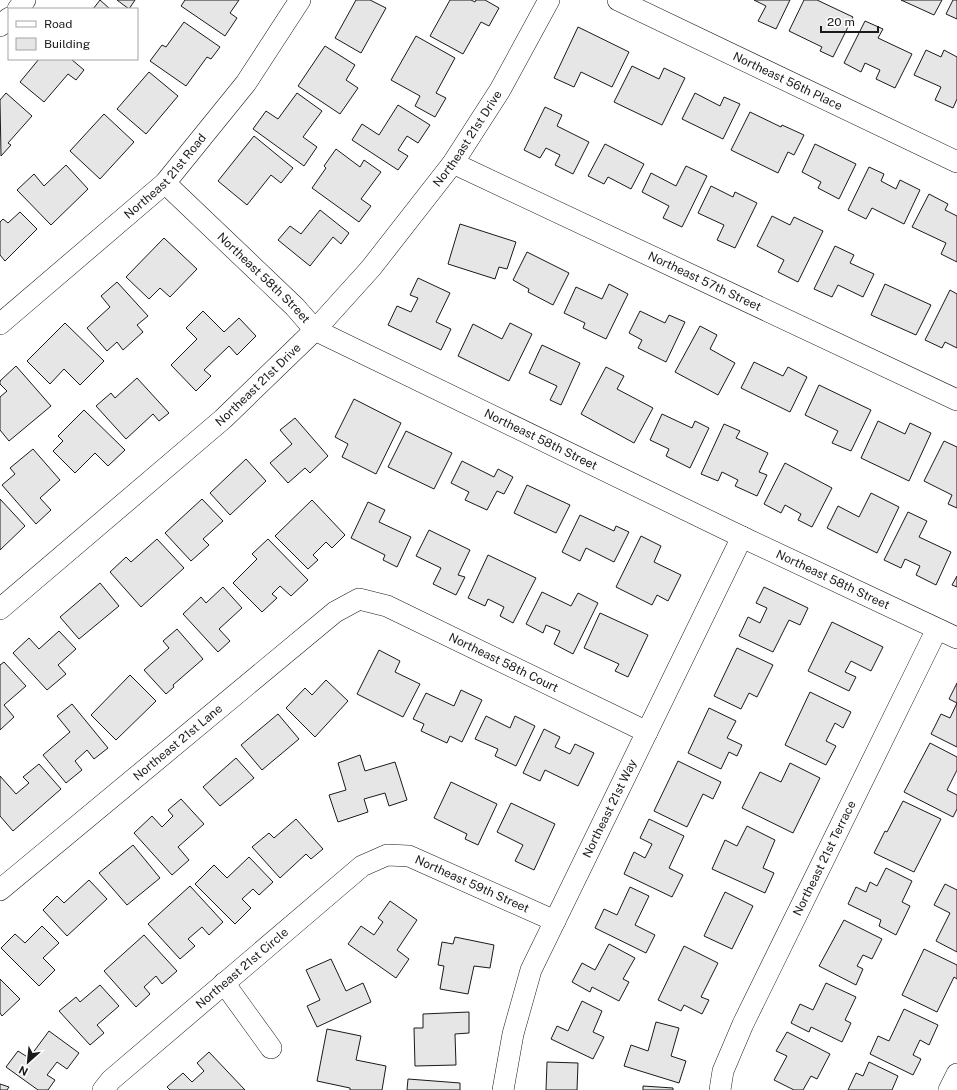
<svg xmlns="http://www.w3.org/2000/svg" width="957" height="1090" viewBox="0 0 957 1090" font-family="'Public Sans',sans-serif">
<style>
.building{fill:#e6e6e6;stroke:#1a1a1a}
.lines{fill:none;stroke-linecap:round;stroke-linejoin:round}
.minor-casing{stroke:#1a1a1a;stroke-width:22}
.minor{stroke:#fff;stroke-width:21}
.labels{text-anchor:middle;stroke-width:3;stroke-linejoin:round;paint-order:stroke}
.street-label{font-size:12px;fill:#1a1a1a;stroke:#fff}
</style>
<rect width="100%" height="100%" fill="#fff"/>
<!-- building -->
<g class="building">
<polygon points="100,0 110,9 93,9"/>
<polygon points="117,0 135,0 129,9"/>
<polygon points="185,0 239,0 230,13 237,18 225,36 181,6"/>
<polygon points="356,0 370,0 386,8 361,53 335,38"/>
<polygon points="450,0 471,0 475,2 476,0 485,0 499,8 489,26 481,22 463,54 430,36"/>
<polygon points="754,0 790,0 776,29 758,21 766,6"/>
<polygon points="804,0 817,0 853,17 833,57 820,51 822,47 789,31"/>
<polygon points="901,0 942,0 934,15"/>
<polygon points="953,0 957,0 957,19 946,14"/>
<polygon points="865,21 883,29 878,38 912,54 895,88 876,79 880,70 865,63 861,72 844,63"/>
<polygon points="184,22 220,47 211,59 207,57 186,86 150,61 162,45 166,47"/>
<polygon points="578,27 629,52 612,87 581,72 574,87 554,78"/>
<polygon points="416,36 455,58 436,93 446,98 435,117 415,106 420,96 391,80"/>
<polygon points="325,46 355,65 346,80 358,88 340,114 298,86"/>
<polygon points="926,50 941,57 944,50 957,57 957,99 953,108 935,100 941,87 914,75"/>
<polygon points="39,59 71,59 84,70 76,80 68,74 44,102 20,82"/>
<polygon points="632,66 659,79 664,68 685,78 662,125 614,102"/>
<polygon points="149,72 178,96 146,134 117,109"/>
<polygon points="6,93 32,116 8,143 11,145 1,156 0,100"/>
<polygon points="297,93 322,111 303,137 317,147 304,166 253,129 266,111 278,119"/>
<polygon points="695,93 720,106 724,97 740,104 723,139 682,119"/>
<polygon points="398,105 430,125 418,143 407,136 398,150 408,156 398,170 352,140 362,124 379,135"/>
<polygon points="545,107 562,115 557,126 589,142 573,174 555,165 560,155 546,148 540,158 524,150"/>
<polygon points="750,112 781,127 782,125 804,135 794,155 788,152 778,173 731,150"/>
<polygon points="104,114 134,142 100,179 70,151"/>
<polygon points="254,136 293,168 281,183 271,175 247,205 218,181"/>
<polygon points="605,144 644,164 631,189 608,177 604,184 588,176"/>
<polygon points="815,144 856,164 839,199 818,188 821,182 802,172"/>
<polygon points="336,149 360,167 364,160 381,172 361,199 371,206 359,222 312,188 326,168 324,166"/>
<polygon points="66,165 88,189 51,225 17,190 34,174 44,186"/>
<polygon points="686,166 707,176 682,227 663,218 669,206 642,192 651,173 676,186"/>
<polygon points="869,167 884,174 881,181 896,189 900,180 920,190 904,224 872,208 866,219 848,210"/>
<polygon points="711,186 733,197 735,192 757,203 735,248 717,240 724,225 698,213"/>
<polygon points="929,194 948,204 945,210 957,216 957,262 941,254 946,243 912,227"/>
<polygon points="320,210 349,233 341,244 333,237 310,266 278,240 290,226 301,234"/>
<polygon points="20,212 37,229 5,261 0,255 0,222 3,219 8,223"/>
<polygon points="772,216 790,225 794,217 823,231 798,282 778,272 784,260 757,246"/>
<polygon points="460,224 516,242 507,269 499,267 495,279 448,264"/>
<polygon points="164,238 197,269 170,297 160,288 149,299 126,277"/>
<polygon points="835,246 854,255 850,263 874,274 863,297 838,285 832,297 814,289"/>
<polygon points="527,252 569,273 553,305 528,292 529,289 513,280"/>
<polygon points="418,278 450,293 436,322 451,329 441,350 388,325 397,306 411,312 418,298 410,295"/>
<polygon points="117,282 148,316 137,325 143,332 123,350 117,342 107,351 87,328 110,307 101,296"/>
<polygon points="609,284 628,294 606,339 583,328 585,323 564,313 576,287 602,299"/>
<polygon points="885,284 931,305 916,335 871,315"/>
<polygon points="950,290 957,294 957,348 945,342 942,348 925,340"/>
<polygon points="203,311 224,332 239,318 256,336 237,355 229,346 204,370 211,376 196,391 171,365 197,339 186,328"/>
<polygon points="640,311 665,323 669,315 685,322 666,362 638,348 642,340 629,333"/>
<polygon points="65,323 104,361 80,385 64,369 50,384 27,361"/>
<polygon points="510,323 532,334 509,381 458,356 473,324 502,339"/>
<polygon points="700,326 717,335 710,349 735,363 718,395 675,372"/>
<polygon points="542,345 580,363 561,405 550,400 557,386 529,373"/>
<polygon points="754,362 783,376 788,367 807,377 790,412 741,388"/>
<polygon points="16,366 51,406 9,441 0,430 0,397 7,391 0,384 0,381"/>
<polygon points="606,367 624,376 617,389 653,408 634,443 581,414"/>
<polygon points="137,378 169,413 159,421 153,414 126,439 96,406 111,393 115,398"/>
<polygon points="819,385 871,410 851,451 832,443 838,431 805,415"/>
<polygon points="354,399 401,423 376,474 342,457 348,444 335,437"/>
<polygon points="84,410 125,450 108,466 95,453 75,473 53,451 63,441 58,436"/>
<polygon points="662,414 692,428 695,421 709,428 690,468 666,456 669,449 650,440"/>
<polygon points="295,418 328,456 310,473 305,468 288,483 270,463 292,444 280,430"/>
<polygon points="878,421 905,434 910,423 931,433 909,481 861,458"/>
<polygon points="724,424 740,431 736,438 768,453 759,472 767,475 757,496 735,486 738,480 722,472 718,481 701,474"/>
<polygon points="406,431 452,453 434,489 388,467"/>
<polygon points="944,441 957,447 957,508 948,504 952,495 924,481"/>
<polygon points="33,449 60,480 40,498 51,510 36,524 2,485 15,474 10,468"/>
<polygon points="246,459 266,481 230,515 210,493"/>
<polygon points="462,461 494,477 498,469 513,477 504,494 497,491 487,510 465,500 469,492 451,483"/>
<polygon points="785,463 832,488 812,527 798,520 801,514 785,505 781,513 764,504"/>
<polygon points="527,485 570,505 556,533 514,513"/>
<polygon points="871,493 899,507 877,553 827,528 838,506 859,517"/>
<polygon points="0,499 25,526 0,550"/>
<polygon points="202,499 223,521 203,539 209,545 191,561 165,533"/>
<polygon points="312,500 345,535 332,548 326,542 313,555 318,560 308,569 275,536"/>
<polygon points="368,502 385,510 379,522 411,537 397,567 383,560 385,555 351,538"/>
<polygon points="908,512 927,521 919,537 951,552 936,585 916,575 920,566 905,559 901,568 884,560"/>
<polygon points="580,515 614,531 616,526 629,532 614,562 586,548 580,561 562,552"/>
<polygon points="429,530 470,550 458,575 465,577 456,595 433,584 441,568 416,556"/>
<polygon points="641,536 661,546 654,562 681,575 668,601 657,595 652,605 616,587"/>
<polygon points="157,539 184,568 141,607 110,572 126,557 131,562"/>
<polygon points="268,539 308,580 291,596 280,586 272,594 277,598 262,612 233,583 257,559 252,554"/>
<polygon points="488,555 536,578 513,623 500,616 504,607 488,599 485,606 468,598"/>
<polygon points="957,576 957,587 952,585"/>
<polygon points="100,583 119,606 79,639 60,617"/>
<polygon points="223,587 242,608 219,629 230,641 218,652 183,614 201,597 206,603"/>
<polygon points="764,587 808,608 800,625 789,620 773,652 739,636 748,617 760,623 767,608 756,603"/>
<polygon points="542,592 571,606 578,593 598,603 573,654 554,644 560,631 546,625 543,633 526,624"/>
<polygon points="600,613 648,635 628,677 615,671 619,664 584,648"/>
<polygon points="832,622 883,647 871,671 851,661 845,672 856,677 849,691 808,671"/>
<polygon points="177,629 203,659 173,685 174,687 166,694 144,670 169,648 163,641"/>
<polygon points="59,631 76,649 58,665 66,674 47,690 13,653 29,638 39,649"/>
<polygon points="737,648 773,665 757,697 749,693 741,709 714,696"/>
<polygon points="379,650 400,661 395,672 420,684 403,717 357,694"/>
<polygon points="4,662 26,686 4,705 14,717 0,730 0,665"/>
<polygon points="130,675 156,701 116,740 91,715"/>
<polygon points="326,680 348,701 315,737 286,708 305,688 312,695"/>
<polygon points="957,683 957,747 931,734 941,714 950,718 957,703 949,699"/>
<polygon points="461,690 482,700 462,742 450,736 447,743 421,731 424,724 413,719 426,693 454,706"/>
<polygon points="810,692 851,712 843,728 835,723 826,741 836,746 826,765 785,745"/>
<polygon points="72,704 108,748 94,759 87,750 75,761 82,770 66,783 43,755 70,732 57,716"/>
<polygon points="709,708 736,721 727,738 742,745 737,756 729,752 721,769 688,753"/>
<polygon points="278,714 299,739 262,770 241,745"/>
<polygon points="486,716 510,728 515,716 535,726 516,766 495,756 498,749 475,739"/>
<polygon points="544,729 560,737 555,747 570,754 575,744 594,753 578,786 545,770 540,781 523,773"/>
<polygon points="930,743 957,757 957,770 947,790 957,795 957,809 953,817 904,792"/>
<polygon points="360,755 365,771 395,762 407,800 389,806 385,793 364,799 368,812 338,822 329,795 346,790 338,763"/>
<polygon points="236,758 254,778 220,806 203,787"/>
<polygon points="678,761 721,782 713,799 703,794 687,827 654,811"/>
<polygon points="790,763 820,778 793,833 742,808 760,772 781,782"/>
<polygon points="39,764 61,789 13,831 0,816 0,776 16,794 29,783 23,777"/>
<polygon points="451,782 497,804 478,845 465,839 467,834 434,818"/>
<polygon points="181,799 204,824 178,847 189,860 172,875 134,833 152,816 162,827 173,816 168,810"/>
<polygon points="903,801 941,819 914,872 874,853 885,831 887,832"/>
<polygon points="511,803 555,824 534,870 515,861 523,845 497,832"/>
<polygon points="296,819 323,849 311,859 306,854 280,878 252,847 269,833 274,838"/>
<polygon points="649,819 684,836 669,868 683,875 672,897 624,874 634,852 645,858 652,844 640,838"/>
<polygon points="747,826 775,840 763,868 774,873 765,893 712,869 725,840 737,846"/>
<polygon points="133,845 160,878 127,905 99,873"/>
<polygon points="249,857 273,882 259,895 253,889 242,899 251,908 235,924 195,884 214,865 227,878"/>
<polygon points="886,868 912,881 902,902 910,906 896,935 879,926 881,920 848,904 856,887 866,892 870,882 877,886"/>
<polygon points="89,880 107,899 67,936 43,910 57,896 64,903"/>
<polygon points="945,884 957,890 957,952 936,941 950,913 934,905"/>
<polygon points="190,886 223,922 209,935 202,927 188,939 195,946 180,959 148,924"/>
<polygon points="630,887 649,896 635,925 655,935 646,953 595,928 604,909 617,915"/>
<polygon points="725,892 753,906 732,949 704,936"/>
<polygon points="390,901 417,920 397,950 409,959 396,978 348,944 361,926 374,935 383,922 378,918"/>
<polygon points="844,920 882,939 872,959 863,955 857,966 863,969 856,985 819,966"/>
<polygon points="42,926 59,943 43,958 55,970 39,986 1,948 15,934 25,943"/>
<polygon points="144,935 177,971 162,984 156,976 144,987 150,994 136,1007 104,971"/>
<polygon points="455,937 494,945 490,968 474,966 468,994 440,989 444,966 438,965 442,942 453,944"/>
<polygon points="609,944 635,958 623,979 629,982 619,1001 592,987 590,992 572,982 582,963 595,970"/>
<polygon points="684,946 718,963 701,997 709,1000 702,1014 684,1005 681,1011 658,1000"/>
<polygon points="924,949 957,965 957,979 954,977 937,1012 902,995"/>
<polygon points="331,959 346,991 363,983 371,1002 317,1027 307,1006 320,1000 306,970"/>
<polygon points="0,979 20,999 2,1016 0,1013"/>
<polygon points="826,983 856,997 845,1020 851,1023 842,1042 811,1027 809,1032 791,1023 800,1004 813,1010"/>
<polygon points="100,985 119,1006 97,1025 104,1033 90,1045 59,1011 76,997 80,1002"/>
<polygon points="582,1001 602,1011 593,1032 604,1037 593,1059 551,1039 557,1026 568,1031"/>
<polygon points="904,1009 938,1025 929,1045 920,1040 913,1055 921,1059 913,1075 870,1054 878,1036 889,1041"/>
<polygon points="469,1012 469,1033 455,1034 456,1065 415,1066 414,1028 423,1028 423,1014"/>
<polygon points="656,1022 679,1028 671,1056 686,1061 679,1083 624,1066 631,1045 648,1051"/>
<polygon points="327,1029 361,1036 356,1060 386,1066 382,1090 350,1090 350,1088 317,1081"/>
<polygon points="49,1031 79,1053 67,1069 57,1062 47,1075 55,1080 48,1090 38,1090 6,1067 18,1051 29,1058"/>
<polygon points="787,1032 830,1054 817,1079 811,1076 803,1090 794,1090 774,1080 787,1056 776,1051"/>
<polygon points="209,1052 245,1090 170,1090 167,1087 183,1073 192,1082 204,1071 197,1063"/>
<polygon points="547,1062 578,1063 577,1090 546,1090"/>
<polygon points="869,1062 898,1076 892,1090 848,1090 856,1073 863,1076"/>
<polygon points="408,1079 460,1083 460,1090 407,1090"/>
<polygon points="0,1084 9,1087 7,1090 0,1090"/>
<polygon points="643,1086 673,1088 673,1090 643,1090"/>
</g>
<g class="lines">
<!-- minor casing -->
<g class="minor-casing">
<g id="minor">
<path id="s1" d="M 618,0 L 957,162"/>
<polyline points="18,9 25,0"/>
<polyline points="0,26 9,18"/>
<path id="s2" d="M 453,163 L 957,400"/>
<path id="s3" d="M 165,183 L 295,307 L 315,330 L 742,537 L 957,638"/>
<path id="s4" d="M 0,324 L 165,183 L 246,83 L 300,0"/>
<path id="s5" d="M 0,609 L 223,419 L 315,330 L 371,268 L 453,163 L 500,90 L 549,0"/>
<path id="s6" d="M 0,890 L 335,612 L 359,599 L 387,606 L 647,732"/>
<polyline points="224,983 271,1048"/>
<path id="s7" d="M 103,1090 L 111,1080 L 362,866 L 387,855 L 409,856 L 555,921"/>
<path id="s8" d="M 503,1090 L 513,1034 L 531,970 L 742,537"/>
<path id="s9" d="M 720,1090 L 723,1071 L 743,1024 L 937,629"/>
<polyline points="949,1090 957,1074"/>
</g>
</g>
<!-- minor -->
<use href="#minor" class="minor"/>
</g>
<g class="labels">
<!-- street labels -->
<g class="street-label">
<text dy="4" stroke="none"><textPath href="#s1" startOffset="188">Northeast 56th Place</textPath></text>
<text dy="4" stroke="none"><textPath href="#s5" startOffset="666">Northeast 21st Drive</textPath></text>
<text dy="4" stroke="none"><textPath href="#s4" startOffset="222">Northeast 21st Road</textPath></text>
<text dy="4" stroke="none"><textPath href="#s3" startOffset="137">Northeast 58th Street</textPath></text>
<text dy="4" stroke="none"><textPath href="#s2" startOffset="278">Northeast 57th Street</textPath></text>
<text dy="4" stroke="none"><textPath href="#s5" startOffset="342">Northeast 21st Drive</textPath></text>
<text dy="4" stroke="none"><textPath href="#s3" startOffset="461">Northeast 58th Street</textPath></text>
<text dy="4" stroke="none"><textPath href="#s3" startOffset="785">Northeast 58th Street</textPath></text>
<text dy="4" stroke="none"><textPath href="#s6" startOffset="621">Northeast 58th Court</textPath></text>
<text dy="4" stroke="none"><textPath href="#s6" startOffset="231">Northeast 21st Lane</textPath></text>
<text dy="4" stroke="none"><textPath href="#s8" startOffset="303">Northeast 21st Way</textPath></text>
<text dy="4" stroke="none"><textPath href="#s9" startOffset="255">Northeast 21st Terrace</textPath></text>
<text dy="4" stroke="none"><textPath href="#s7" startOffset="461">Northeast 59th Street</textPath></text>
<text dy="4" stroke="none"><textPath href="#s7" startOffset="185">Northeast 21st Circle</textPath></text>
</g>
</g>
<!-- legend -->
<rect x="8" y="8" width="130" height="52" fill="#ffffff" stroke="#a3a3a3"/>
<rect x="16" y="21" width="20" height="6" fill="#ffffff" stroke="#a3a3a3"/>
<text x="44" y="28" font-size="12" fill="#1a1a1a">Road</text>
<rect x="16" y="38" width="20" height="12" fill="#e6e6e6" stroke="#a3a3a3"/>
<text x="44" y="48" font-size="12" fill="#1a1a1a">Building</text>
<!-- north arrow -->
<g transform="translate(28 1062) rotate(207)" stroke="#ffffff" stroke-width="3" paint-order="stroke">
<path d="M0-3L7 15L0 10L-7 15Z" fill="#1a1a1a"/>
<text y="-6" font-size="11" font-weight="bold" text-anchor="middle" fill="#1a1a1a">N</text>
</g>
<!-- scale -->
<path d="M821 26v6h57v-6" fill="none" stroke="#1a1a1a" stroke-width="2"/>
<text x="827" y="26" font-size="12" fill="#1a1a1a" stroke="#ffffff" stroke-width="3" paint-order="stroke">20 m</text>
</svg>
